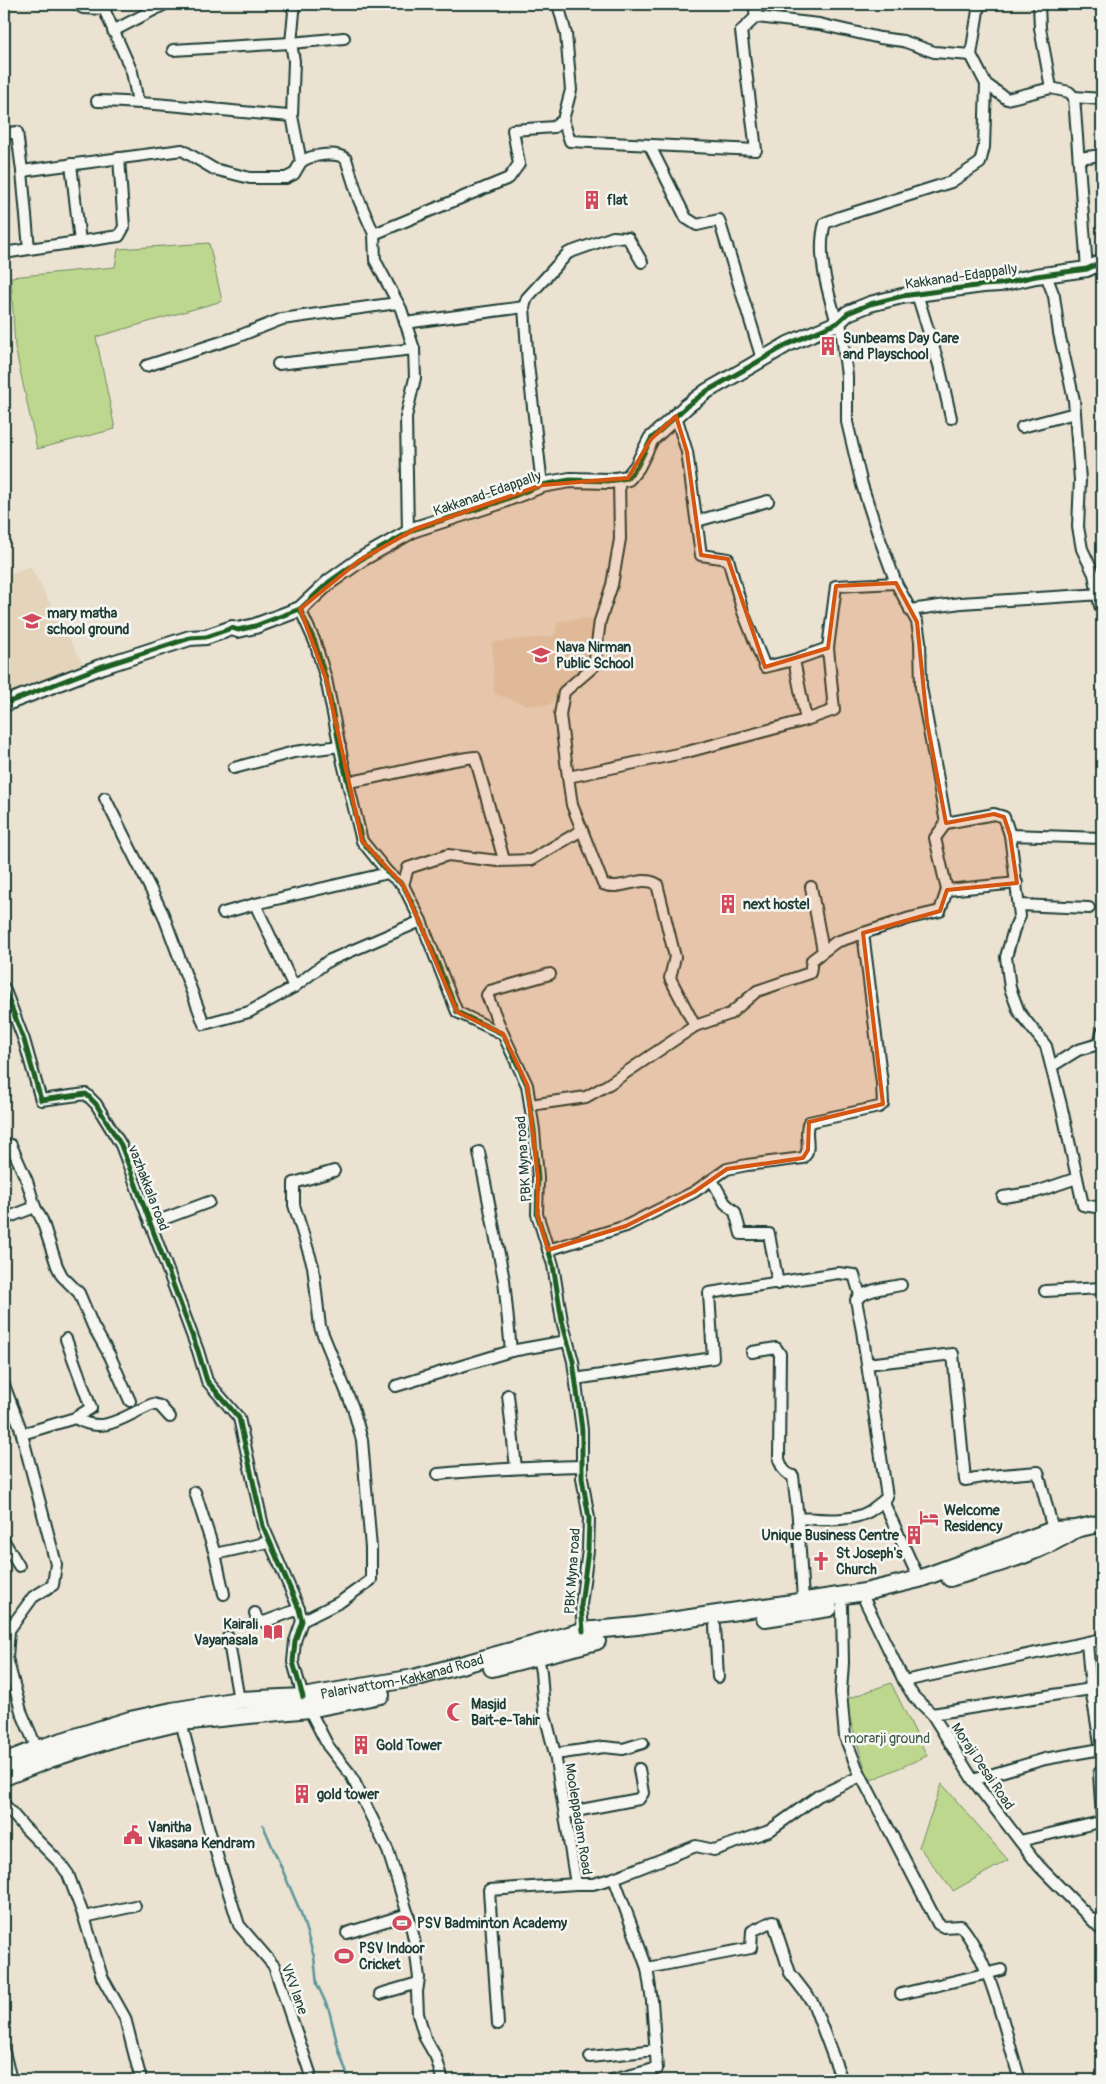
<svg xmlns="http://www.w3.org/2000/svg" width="1106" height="2084" viewBox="0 0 1106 2084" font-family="Pangolin,sans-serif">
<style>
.built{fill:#e4d4bb}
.green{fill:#bed78e;stroke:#6e8a61}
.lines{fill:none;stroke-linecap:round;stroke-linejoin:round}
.stream{stroke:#5a9699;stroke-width:2.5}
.street-casing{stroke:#1f3d34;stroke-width:14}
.secondary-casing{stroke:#1f3d34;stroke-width:18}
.primary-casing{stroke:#1f3d34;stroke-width:20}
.street{stroke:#f6f6f2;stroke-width:10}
.secondary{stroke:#f6f6f2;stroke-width:14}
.primary{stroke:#f6f6f2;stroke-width:16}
.quiet{stroke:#8d6e63;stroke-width:4;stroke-dasharray:8 4;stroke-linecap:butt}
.cycleway-casing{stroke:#f6f6f2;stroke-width:8}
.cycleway{stroke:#1b5e20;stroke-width:5}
.marked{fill:#d45610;fill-opacity:0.2;stroke:#d45610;stroke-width:4;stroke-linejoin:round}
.labels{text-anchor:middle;stroke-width:5;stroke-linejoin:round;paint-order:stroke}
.poi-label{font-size:14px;font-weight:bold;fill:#1f3d34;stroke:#f6f6f2;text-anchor:start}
.street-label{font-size:14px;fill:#1f3d34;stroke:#f6f6f2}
.park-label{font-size:14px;fill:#3f5c46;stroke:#f6f6f2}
</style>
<rect width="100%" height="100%" fill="#ebe2d2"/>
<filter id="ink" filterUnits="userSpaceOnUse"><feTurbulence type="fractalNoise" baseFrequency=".02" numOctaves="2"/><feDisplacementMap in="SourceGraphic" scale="10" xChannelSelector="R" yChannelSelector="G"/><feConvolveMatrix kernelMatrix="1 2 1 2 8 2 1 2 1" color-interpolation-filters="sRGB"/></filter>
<g filter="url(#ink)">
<!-- built -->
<g class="built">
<polygon points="30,566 84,666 4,696 4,576"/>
<polygon points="586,618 594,620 587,669 549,705 526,705 494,694 492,642 554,636 558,621"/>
</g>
<!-- green -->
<g class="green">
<polygon points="209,243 222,301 96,337 115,429 37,449 15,347 11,277 115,267 118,249"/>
<polygon points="891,1683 927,1756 869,1781 844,1700"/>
<polygon points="942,1784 1008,1860 953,1891 919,1847"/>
</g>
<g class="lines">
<!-- stream -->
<polyline class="stream" points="263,1825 301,1913 314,1957 317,1984 329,2010 339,2051 349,2080"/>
<!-- street casing -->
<g class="street-casing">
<g id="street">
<polyline points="76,4 83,8 104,9 132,72 138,102"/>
<polyline points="558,4 566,34 571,90 563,120"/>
<polyline points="754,4 756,17"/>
<polyline points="979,4 971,55 986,84 1007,99 1051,88 1069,92 1074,97 1102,99"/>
<polyline points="1039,4 1040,28 1051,88"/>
<polyline points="756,17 819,24 880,38 903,41 934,52 971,55"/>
<polyline points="113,31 165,4"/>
<polyline points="173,50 291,43 344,38"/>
<polyline points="1074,97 1087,269"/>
<path d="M 97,101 C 162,102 227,112 292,116 L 294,61 L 291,43 L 294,12 L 291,4"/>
<polyline points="292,116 301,162"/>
<path d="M 4,134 L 17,132 L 22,171 L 182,150 L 214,169 L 250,178 L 286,178 L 294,174 L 301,162 C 310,155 336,151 346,159 L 359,200 L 374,234 L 375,260 L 401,309 L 414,349 L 415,378 L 406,417 L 408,533"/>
<polyline points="650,146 686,218 697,225 719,220 762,359"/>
<polyline points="1079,158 1102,155"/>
<polyline points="71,164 80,242"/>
<polyline points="22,171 29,249 119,236 124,227 119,158"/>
<polyline points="374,234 509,178 519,164 513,130 554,127 563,120 570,141 756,150 741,31 756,17"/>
<polyline points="4,253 29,249"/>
<polyline points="1046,275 1054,296 1059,333 1074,400 1080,480 1078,527 1082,549 1094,574 1100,606"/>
<polyline points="917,294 939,365 951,418"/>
<polyline points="840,320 847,376 847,422 862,485 878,534 896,583 917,622 920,641 921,687 946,823"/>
<polyline points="405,323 524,307"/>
<path d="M 837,323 C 828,292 816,255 825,223 L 840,217 L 951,182 L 980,163 L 984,147 L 986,84"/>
<polyline points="278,364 414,349"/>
<polyline points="146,366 234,338 282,319 397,303"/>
<polyline points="676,416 687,452 701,555 728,559 743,612 765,667 794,660"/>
<polyline points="1022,427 1075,413"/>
<polyline points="542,485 528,364 524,307 527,298 568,253 613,237 628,238 642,262"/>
<polyline points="697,521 768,501"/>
<polyline points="300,609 315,642 326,679 343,763 362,841 388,873 403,885 421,921 457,1012 503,1034 527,1085 534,1130 538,1178 537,1214 553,1265 562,1321 573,1361 582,1430 582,1478 589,1518 588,1550 581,1605 583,1631"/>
<polyline points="910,610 961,603 1102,594"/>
<polyline points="806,720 834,710 828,648"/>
<polyline points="234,768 294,752 340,746"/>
<polyline points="568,777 687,752 806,720 794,660 828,648 836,586 896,583"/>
<path d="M 348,782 C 391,776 432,762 475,757 L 504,860"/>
<polyline points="105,798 163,914 204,1024 249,1012 294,987 328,961 421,921"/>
<path d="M 582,830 L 603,884 C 621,892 640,874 657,884 L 675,957 L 670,978 L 695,1026"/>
<polyline points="1010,835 1102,838"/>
<polyline points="403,885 408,868 448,855 498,861 531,860 582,830 572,805 568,777 560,715 564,692 594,666 600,621 612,585 620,539 619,479"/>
<polyline points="811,887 823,951"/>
<polyline points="947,890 935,838 946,823 994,814 1004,817 1010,835 1020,916 1014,929 1006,957 1010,988 1019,1012 1046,1046 1062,1109 1083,1205 1102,1208"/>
<polyline points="1019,905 1089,908"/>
<polyline points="223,913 255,904"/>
<polyline points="294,987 255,904 388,873"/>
<polyline points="4,988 24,1040 41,1100 86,1094 96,1104 121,1145 198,1351 207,1381 239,1418 263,1526 299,1609 302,1621 295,1641 293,1662 303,1697"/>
<polyline points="503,1034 487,995 490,991 550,974"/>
<polyline points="1052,1066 1078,1050 1099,1044 1102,1032"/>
<polyline points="530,1105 586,1097 609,1084 695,1026 730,1014 757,991 810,973 812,960 836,942 910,918 940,911 947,890 1017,883"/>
<polyline points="479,1152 504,1280 511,1351"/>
<polyline points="712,1180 725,1203 735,1212 741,1234 769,1234 778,1284"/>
<polyline points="1003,1197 1036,1192 1077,1178"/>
<polyline points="35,1207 42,1220 57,1266 62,1276 79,1293 93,1326 110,1356 130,1401"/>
<polyline points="4,1219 35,1207 27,1181 11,1145"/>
<polyline points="150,1224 209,1202"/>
<path d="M 548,1250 L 626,1226 L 694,1192 L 727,1169 L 747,1165 L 803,1158 C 813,1149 803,1133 809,1122 L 879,1107 L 883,1104 L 882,1083 L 863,933"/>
<path d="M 901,1285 C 887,1288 866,1289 856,1300 L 862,1331 L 887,1497 L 883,1501 L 919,1579"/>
<polyline points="1045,1291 1102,1288"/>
<path d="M 752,1352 L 776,1348 L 780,1354 L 779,1459 C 782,1468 784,1473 793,1476 L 798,1518 C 820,1519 850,1523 870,1511 C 874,1508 879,1504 883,1501"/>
<polyline points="867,1364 953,1354 965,1480 989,1476 1038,1472 1053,1530"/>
<polyline points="575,1379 713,1358 709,1293 838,1273 854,1275 860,1295"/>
<polyline points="4,1385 20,1427 56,1564 53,1585 33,1597 9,1630 7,1658 21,1711 37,1749"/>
<polyline points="396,1386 511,1351 567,1341"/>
<polyline points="508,1395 516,1468"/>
<path d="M 75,1418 C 105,1436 125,1415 153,1404 L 160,1406 L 170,1417"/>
<polyline points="22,1434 75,1418 91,1408 66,1339"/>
<path d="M 438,1474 C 486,1470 534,1467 582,1466"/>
<polyline points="195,1492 215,1554 224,1594"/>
<polyline points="798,1518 803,1600"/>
<polyline points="4,1541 19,1566"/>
<polyline points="215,1554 269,1542"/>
<polyline points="865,1601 904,1681 914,1697 932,1714 973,1780 1039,1866 1102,1930"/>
<path d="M 842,1606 L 843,1663 L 841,1692 L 845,1737 L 857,1768 L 938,1924 L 944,1927 L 961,1926 C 992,1964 1005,2033 1020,2080"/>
<polyline points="255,1613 257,1619 264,1622 299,1609"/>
<polyline points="4,1618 9,1630"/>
<polyline points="302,1621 340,1602 371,1580 371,1548 362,1440 353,1408 320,1327 313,1266 294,1205 294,1183 334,1171"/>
<polyline points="715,1626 718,1677"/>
<polyline points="228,1637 239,1700"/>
<polyline points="538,1657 541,1672 544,1711 555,1754 576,1884 593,1884 614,1878 647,1968 652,2001 657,2069 651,2070 650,2080"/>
<polyline points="904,1681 1102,1639"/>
<polyline points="309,1709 328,1746 351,1775 388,1851 410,1921 414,1939 419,1978 417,1992 418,2014 425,2038 436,2057 442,2078"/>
<polyline points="932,1714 1091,1689 1087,1643"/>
<polyline points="181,1722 210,1833 239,1925 274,1966 310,2073"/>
<polyline points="555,1754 604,1747 623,1749 643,1743"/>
<polyline points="973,1780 1045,1759 1101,1749 1091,1689"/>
<polyline points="4,1804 24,1827 60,1863 68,1874 84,1917 102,1977 125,2018 141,2080"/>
<polyline points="565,1813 639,1799 643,1793 639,1769"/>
<polyline points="1020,1841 1100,1822 1102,1818 1099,1773"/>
<polyline points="614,1878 696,1846 714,1850 769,1831 818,1796 861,1776"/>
<polyline points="84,1917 135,1906"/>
<polyline points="347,1933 408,1914"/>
<polyline points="647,1968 751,1948 752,1931 773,1921 790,1973 813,2003 842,2080"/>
<polyline points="380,1994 418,1983"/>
<polyline points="901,1994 1001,1970"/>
<polyline points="498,2024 489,1890 576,1884"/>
<polyline points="4,2052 11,2080"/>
<polyline points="590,2057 656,2050"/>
<polyline points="612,2080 651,2070"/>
</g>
</g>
<!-- secondary casing -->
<g class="secondary-casing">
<polyline id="secondary" points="4,704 100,667 190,638 206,637 232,628 238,630 255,626 300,609 329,582 360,560 415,529 499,502 542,485 570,480 609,481 628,478 637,467 651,439 687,406 707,391 749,367 788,344 837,323 848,313 870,304 902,296 983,285 1000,284 1036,276 1087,269 1102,262"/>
</g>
<!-- primary casing -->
<g class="primary-casing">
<g id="primary">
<path d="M 950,1578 C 993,1565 1038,1554 1076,1529"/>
<polyline points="765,1618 829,1608"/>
<polyline points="492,1668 597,1641"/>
<path id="s1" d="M 4,1762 L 37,1749 L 130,1720 L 172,1711 L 239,1700 L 303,1697 L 414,1678 L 583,1631 L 637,1626 L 865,1592 L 919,1579 L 1053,1530 L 1076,1529 L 1102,1523"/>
<polyline points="4,1777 50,1759 118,1737 181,1722 309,1709 381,1695"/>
</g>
</g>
<!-- street -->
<use href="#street" class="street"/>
<!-- secondary -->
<use href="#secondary" class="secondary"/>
<!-- primary -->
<use href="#primary" class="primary"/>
<!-- quiet -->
<polyline class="quiet" points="4,1618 9,1630"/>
<!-- cycleway casing -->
<g class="cycleway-casing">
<g id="cycleway">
<polyline points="300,609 315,642 326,679 343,763 362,841 388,873 403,885 421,921 457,1012 503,1034 527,1085 534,1130 538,1178 537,1214 553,1265 562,1321 573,1361 582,1430 582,1478 589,1518 588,1550 581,1605 583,1631"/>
<polyline points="4,704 100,667 190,638 206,637 232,628 238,630 255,626 300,609 329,582 360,560 415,529 499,502 542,485 570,480 609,481 628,478 637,467 651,439 687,406 707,391 749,367 788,344 837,323 848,313 870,304 902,296 983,285 1000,284 1036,276 1087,269 1102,262"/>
<polyline points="4,988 24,1040 41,1100 86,1094 96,1104 121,1145 198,1351 207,1381 239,1418 263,1526 299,1609 302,1621 295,1641 293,1662 303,1697"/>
</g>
</g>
<!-- cycleway -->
<use href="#cycleway" class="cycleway"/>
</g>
</g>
<!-- marked area -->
<path class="marked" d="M 676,416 L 687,452 L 701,555 L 728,559 L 765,667 L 828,648 L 836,586 L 896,583 L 917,622 L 927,722 L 946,823 L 994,814 L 1004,817 L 1010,835 L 1017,883 L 947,890 L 940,911 L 863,933 L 883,1104 L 809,1122 L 808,1150 L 803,1158 L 727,1169 L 694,1192 L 626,1226 L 548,1250 L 537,1214 L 538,1178 L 527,1085 L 503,1034 L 457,1012 L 403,885 L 362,841 L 326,679 L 300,609 L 360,560 L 415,529 L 542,485 L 628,478 L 651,439 Z"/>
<!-- icons -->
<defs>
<g id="building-bare" transform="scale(1.5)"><path d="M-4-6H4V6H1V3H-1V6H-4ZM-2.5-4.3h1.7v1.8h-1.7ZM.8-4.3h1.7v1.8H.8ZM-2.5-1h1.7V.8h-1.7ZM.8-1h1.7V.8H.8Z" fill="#d1495b" stroke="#f6f6f2" stroke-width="2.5" paint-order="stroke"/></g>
<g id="school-bare" transform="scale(1.5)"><path d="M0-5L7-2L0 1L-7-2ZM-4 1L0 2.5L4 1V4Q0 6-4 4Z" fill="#d1495b" stroke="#f6f6f2" stroke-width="2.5" paint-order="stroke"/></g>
<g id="hotel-bare" transform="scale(1.5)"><path d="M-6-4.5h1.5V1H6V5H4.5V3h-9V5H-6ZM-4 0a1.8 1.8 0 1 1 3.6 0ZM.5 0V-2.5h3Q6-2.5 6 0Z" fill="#d1495b" stroke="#f6f6f2" stroke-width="2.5" paint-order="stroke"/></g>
<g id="church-bare" transform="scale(1.5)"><path d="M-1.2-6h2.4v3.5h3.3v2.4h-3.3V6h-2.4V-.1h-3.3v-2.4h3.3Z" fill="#d1495b" stroke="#f6f6f2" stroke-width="2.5" paint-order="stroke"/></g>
<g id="library-bare" transform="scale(1.5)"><path d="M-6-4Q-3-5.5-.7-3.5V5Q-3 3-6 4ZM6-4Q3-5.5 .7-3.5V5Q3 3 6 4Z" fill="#d1495b" stroke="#f6f6f2" stroke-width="2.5" paint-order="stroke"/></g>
<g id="mosque-bare" transform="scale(1.5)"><path d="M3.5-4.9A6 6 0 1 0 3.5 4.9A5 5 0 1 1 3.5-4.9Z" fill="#d1495b" stroke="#f6f6f2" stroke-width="2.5" paint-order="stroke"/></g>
<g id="civic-bare" transform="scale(1.5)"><path d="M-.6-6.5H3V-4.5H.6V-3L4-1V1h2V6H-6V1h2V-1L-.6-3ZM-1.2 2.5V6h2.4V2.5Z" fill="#d1495b" stroke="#f6f6f2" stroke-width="2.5" paint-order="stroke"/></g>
<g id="stadium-bare" transform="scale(1.5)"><path d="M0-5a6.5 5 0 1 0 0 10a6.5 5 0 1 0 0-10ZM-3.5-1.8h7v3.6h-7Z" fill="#d1495b" stroke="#f6f6f2" stroke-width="2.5" paint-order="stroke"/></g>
</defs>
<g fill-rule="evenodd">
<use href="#building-bare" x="592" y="200"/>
<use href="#building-bare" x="828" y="346"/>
<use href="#school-bare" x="32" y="621"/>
<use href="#school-bare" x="541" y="655"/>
<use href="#building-bare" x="728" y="904"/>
<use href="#hotel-bare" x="929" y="1518"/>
<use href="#building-bare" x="914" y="1535"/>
<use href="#church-bare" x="821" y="1561"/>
<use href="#library-bare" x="273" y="1632"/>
<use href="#mosque-bare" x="456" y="1712"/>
<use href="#building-bare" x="361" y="1745"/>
<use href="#building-bare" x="302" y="1794"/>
<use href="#civic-bare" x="133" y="1835"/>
<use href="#stadium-bare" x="402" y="1923"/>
<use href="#stadium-bare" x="344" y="1956"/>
</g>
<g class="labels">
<!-- poi labels -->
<g class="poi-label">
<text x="607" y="205">flat</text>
<text x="843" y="343">Sunbeams Day Care<tspan x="843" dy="16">and Playschool</tspan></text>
<text x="47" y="618">mary matha<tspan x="47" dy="16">school ground</tspan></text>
<text x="556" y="652">Nava Nirman<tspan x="556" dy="16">Public School</tspan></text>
<text x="743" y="909">next hostel</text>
<text x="944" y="1515">Welcome<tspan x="944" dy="16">Residency</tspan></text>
<text x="899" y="1540" text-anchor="end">Unique Business Centre</text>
<text x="836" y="1558">St Joseph's<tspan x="836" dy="16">Church</tspan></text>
<text x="258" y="1629" text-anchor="end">Kairali<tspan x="258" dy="16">Vayanasala</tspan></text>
<text x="471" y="1709">Masjid<tspan x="471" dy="16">Bait-e-Tahir</tspan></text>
<text x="376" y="1750">Gold Tower</text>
<text x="317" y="1799">gold tower</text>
<text x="148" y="1832">Vanitha<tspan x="148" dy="16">Vikasana Kendram</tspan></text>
<text x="417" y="1928">PSV Badminton Academy</text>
<text x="359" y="1953">PSV Indoor<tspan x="359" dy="16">Cricket</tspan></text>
</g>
<!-- street labels -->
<g class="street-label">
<text transform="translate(961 276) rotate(-8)" y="5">Kakkanad-Edappally</text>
<text transform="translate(487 493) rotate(-19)" y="5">Kakkanad-Edappally</text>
<text transform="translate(523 1159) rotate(-94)" y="5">PBK Myna road</text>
<text transform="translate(149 1188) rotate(69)" y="5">vazhakkala road</text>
<text transform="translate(572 1571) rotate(-86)" y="5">PBK Myna road</text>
<text dy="5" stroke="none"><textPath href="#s1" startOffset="409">Palarivattom-Kakkanad Road</textPath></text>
<text transform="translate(983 1766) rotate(56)" y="5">Moraji Desai Road</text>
<text transform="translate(579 1819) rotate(81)" y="5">Mooleppadam Road</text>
<text transform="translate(295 1989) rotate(70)" y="5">VKV lane</text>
</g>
<!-- park labels -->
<g class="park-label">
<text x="887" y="1743">morarji ground</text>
</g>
</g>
<!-- margin -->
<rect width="1106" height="2084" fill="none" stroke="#f6f6f2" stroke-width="20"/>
<rect x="10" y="10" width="1086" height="2064" fill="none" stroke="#1f3d34" stroke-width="2" filter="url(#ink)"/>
</svg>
